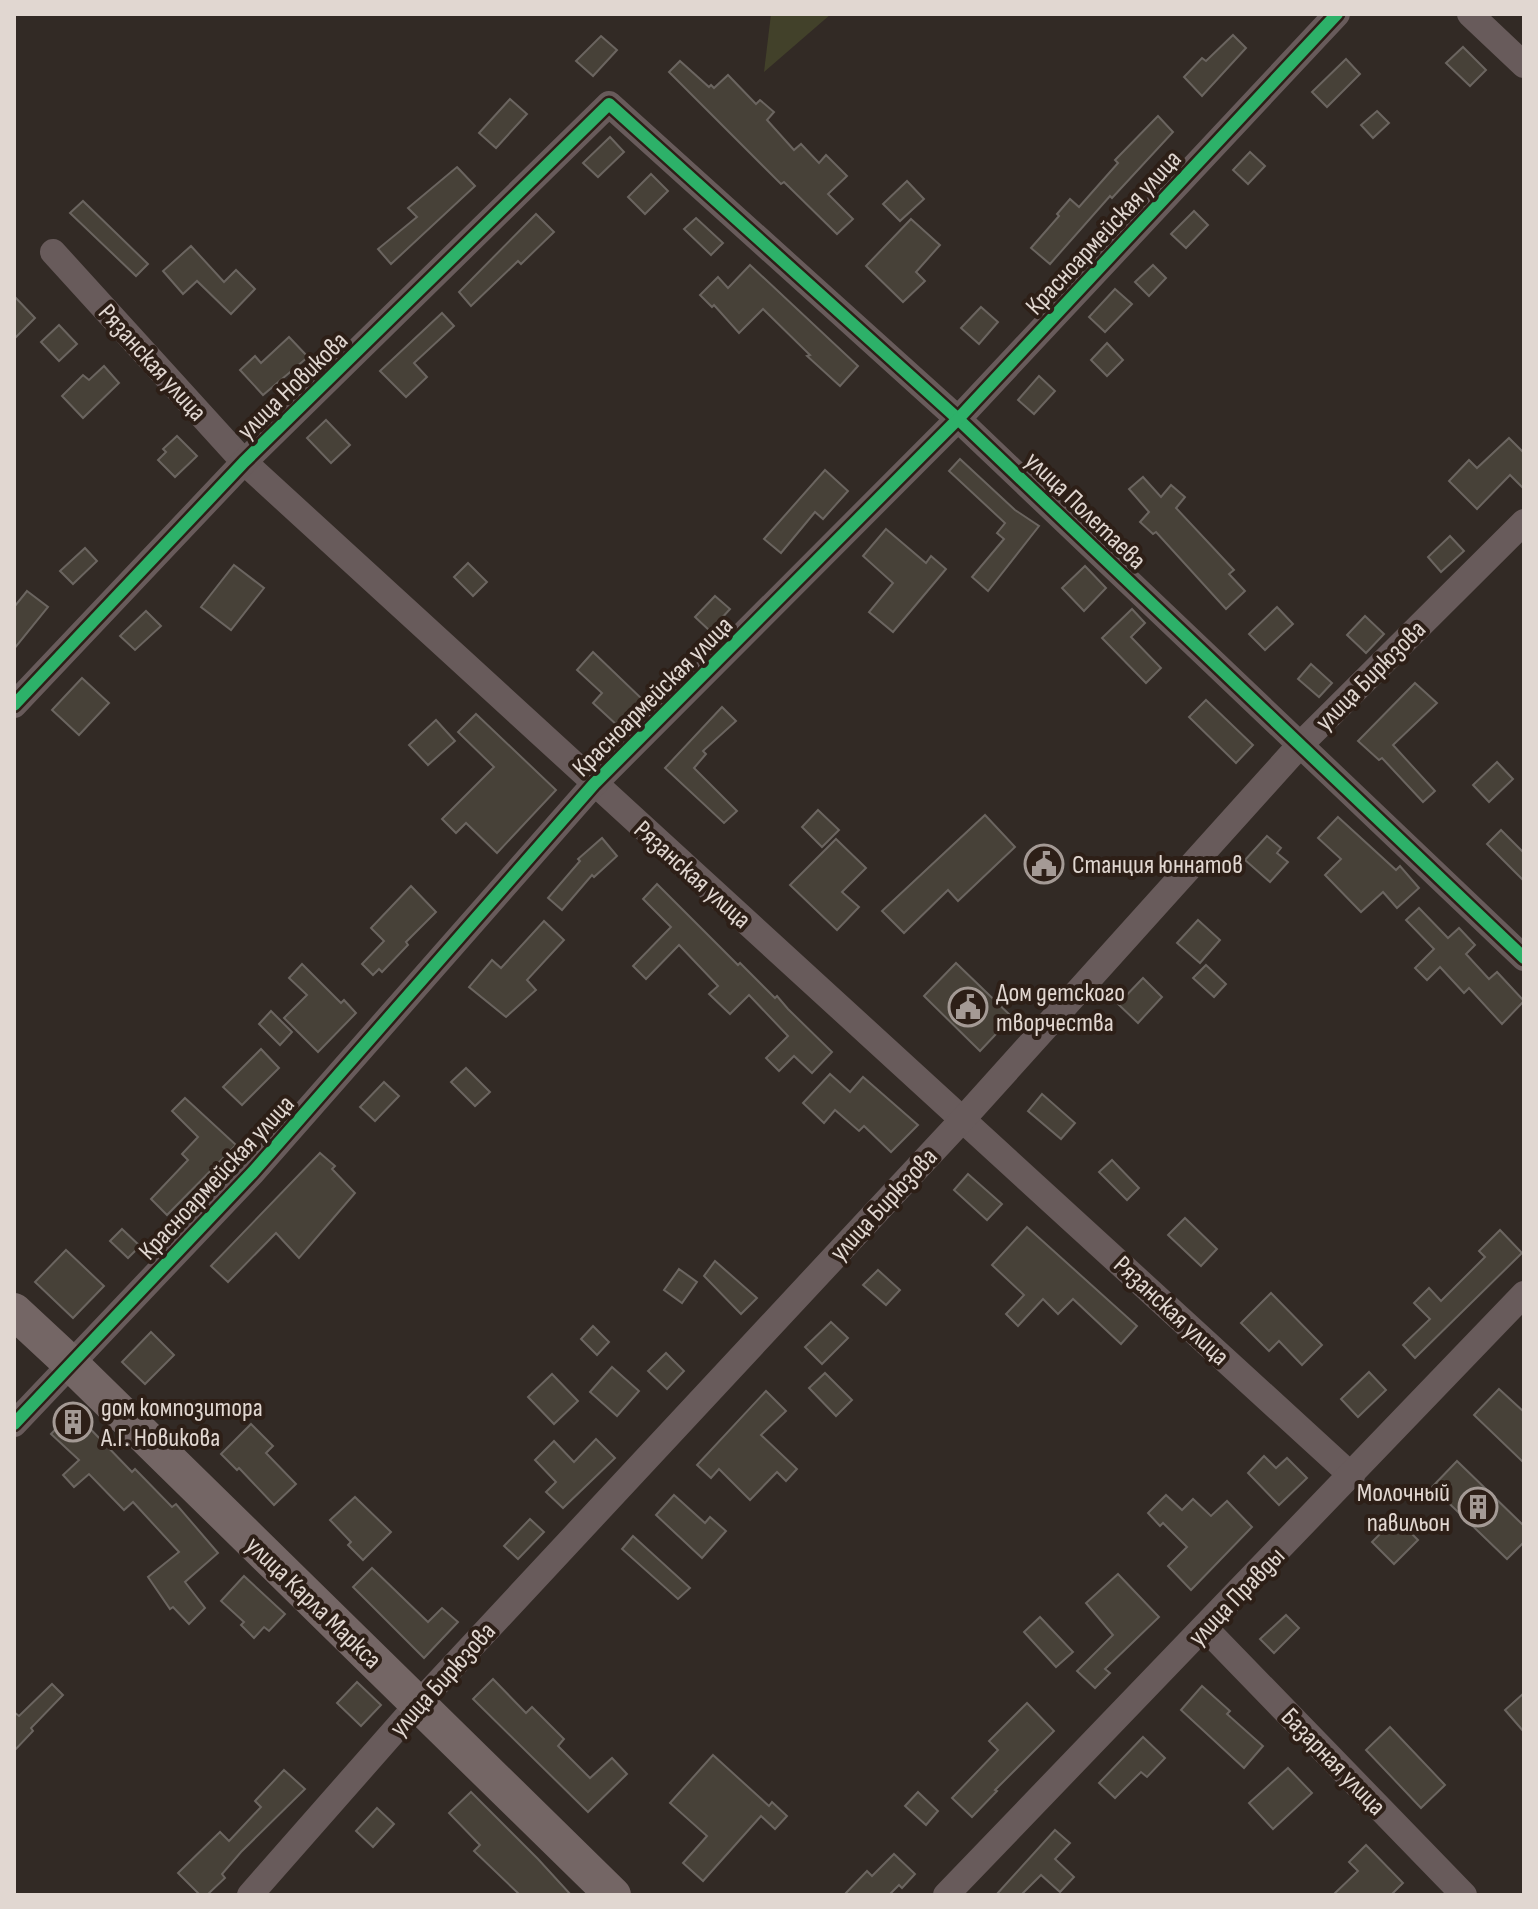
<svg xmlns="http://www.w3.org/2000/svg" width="1538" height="1909" viewBox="0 0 1538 1909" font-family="'Sofia Sans Condensed',sans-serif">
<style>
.green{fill:#42412a}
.building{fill:#474138;stroke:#6b6560;stroke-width:2}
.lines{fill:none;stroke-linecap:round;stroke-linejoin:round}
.minor{stroke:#685b5b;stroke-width:26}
.secondary{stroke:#746665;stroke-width:36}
.cycleway-casing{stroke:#2d1f17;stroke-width:17}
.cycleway{stroke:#2db169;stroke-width:12}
.labels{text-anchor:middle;stroke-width:8;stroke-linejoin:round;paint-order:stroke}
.street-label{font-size:26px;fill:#e1d7d1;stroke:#2d1f17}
.poi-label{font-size:26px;fill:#e1d7d1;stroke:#2d1f17;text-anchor:start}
</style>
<rect width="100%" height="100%" fill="#322a25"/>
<!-- green -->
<polygon class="green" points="771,14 831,14 764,72"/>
<!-- building -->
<g class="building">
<polygon points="1233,35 1246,48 1202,96 1184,77 1202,58 1206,61"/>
<polygon points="601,36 617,50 593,76 576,61"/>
<polygon points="1463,47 1486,70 1470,86 1446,63"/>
<polygon points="1346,59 1360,74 1327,107 1312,92"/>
<polygon points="680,61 709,87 711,85 714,88 728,75 756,104 760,100 774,112 767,120 794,150 801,144 819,163 826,155 847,176 828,194 853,219 837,234 784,182 781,184 669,72"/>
<polygon points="510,99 527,114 496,148 479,133"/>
<polygon points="1377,111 1389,123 1373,138 1361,125"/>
<polygon points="1158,116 1173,132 1112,198 1110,196 1050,264 1031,248 1059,216 1057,214 1070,199 1079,207 1118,163 1115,160"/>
<polygon points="610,137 624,152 598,177 583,163"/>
<polygon points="1250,152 1265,166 1248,184 1233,170"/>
<polygon points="457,167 475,186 391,264 378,249 417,217 408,208"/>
<polygon points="651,174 668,191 645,214 628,197"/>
<polygon points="907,181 924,199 900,221 883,204"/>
<polygon points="83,201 148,264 136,276 70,213"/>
<polygon points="1194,211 1208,225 1186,248 1171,234"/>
<polygon points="536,214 554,232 521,264 518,261 471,306 459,292"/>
<polygon points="696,218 723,243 711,255 684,229"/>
<polygon points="911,219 940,245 916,272 925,281 903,302 866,266"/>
<polygon points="191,246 224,282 236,270 255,289 231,314 197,281 183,294 163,271"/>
<polygon points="750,265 858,366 840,386 807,356 810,355 763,309 739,333 714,305 712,307 700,295 718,277 728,288"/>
<polygon points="1153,265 1166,278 1149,296 1135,282"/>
<polygon points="1115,289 1132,304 1105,332 1089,317"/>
<polygon points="14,296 35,318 14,339"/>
<polygon points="981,307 998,322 979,344 961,328"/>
<polygon points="442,313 454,326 414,363 427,377 406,397 380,371"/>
<polygon points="59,325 77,344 59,361 41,342"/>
<polygon points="289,337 308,357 263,395 240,370 255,356 261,363"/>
<polygon points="1107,343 1123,360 1107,376 1091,360"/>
<polygon points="104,366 119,383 83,418 62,396 83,375 89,380"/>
<polygon points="1039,376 1055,391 1034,414 1018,400"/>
<polygon points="326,420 350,445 331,463 307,438"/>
<polygon points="177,436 197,456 175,477 158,460 166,452 163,449"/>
<polygon points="1509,438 1524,453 1524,489 1510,475 1477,509 1449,481 1469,460 1477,468"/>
<polygon points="960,459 1015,510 1039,526 988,591 972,577 1004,539 997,533 1005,523 949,471"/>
<polygon points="825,470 848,491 823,519 815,512 781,553 764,539"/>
<polygon points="1143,477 1161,497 1171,485 1185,497 1176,508 1234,570 1229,574 1245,591 1226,609 1156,532 1153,534 1140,522 1149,512 1129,489"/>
<polygon points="886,529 926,563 931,556 946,569 893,632 869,612 893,583 863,556"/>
<polygon points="1450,536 1464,551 1441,572 1428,557"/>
<polygon points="85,548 97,561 73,584 60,571"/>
<polygon points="468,563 487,582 473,596 454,577"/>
<polygon points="234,565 264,588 231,630 201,607"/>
<polygon points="1085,566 1106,588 1084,611 1062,588"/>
<polygon points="27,591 48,607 14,649 14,607"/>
<polygon points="715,596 730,609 710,631 695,617"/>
<polygon points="1277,607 1293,624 1265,650 1249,634"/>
<polygon points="1132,609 1145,623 1131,637 1161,668 1146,683 1102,638"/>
<polygon points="146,611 161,626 135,650 120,636"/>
<polygon points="1365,616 1384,634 1366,653 1347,635"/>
<polygon points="593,652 642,699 618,726 593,703 602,693 577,670"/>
<polygon points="1311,664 1332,683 1319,697 1298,679"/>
<polygon points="82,678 109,703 79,735 52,710"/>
<polygon points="1415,683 1437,703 1393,745 1435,791 1423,802 1382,758 1379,760 1358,741"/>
<polygon points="1206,700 1253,745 1236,763 1189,717"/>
<polygon points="722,707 736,721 703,751 706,754 694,768 737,811 724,823 665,768"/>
<polygon points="476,714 556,790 497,853 466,823 456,833 442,819 494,767 458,732"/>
<polygon points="436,720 455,741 428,765 409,745"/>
<polygon points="1497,762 1513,779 1489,802 1473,785"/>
<polygon points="818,810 839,830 822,847 802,827"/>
<polygon points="985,815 1015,847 958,901 948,890 904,933 882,911"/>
<polygon points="1338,817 1396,870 1400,866 1419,888 1397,908 1383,892 1361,912 1325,875 1341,859 1318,838"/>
<polygon points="1501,830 1524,853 1524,881 1487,844"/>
<polygon points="1267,836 1281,848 1277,853 1288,862 1270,882 1245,860"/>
<polygon points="602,838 617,856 594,877 592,875 562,910 548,898 580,861 578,859"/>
<polygon points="836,839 866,868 842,892 859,907 837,930 790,885"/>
<polygon points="657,884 738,965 740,963 775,998 777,996 788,1009 832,1052 812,1073 794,1056 779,1071 766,1058 788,1036 749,995 730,1014 709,994 718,986 679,945 646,979 633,966 671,927 643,899"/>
<polygon points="411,886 436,912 406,942 408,945 382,972 379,969 373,975 362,964 384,941 371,928"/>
<polygon points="1419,908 1448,938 1459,928 1475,945 1466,954 1489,979 1497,972 1524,1001 1502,1024 1469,988 1464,993 1440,967 1427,980 1415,968 1434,949 1406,920"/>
<polygon points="1198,920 1220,940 1200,963 1177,943"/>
<polygon points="544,921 564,940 527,980 536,990 506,1017 469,987 492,960 501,968"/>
<polygon points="956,963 1012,1017 980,1051 924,996"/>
<polygon points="302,964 341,1003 344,1000 356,1013 318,1052 284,1018 307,995 289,978"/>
<polygon points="1206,965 1226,984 1214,997 1193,978"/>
<polygon points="1143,978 1162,997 1138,1023 1118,1004"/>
<polygon points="271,1011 292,1032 280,1045 259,1024"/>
<polygon points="261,1049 279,1068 242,1105 223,1087"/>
<polygon points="466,1068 490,1092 475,1106 451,1082"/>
<polygon points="830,1074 850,1092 863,1077 918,1125 891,1152 864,1126 859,1131 835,1110 824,1123 803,1103"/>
<polygon points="384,1082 399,1096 375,1121 360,1107"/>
<polygon points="1042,1094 1075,1123 1061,1139 1028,1111"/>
<polygon points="185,1098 236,1145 167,1215 151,1199 188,1160 182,1154 198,1137 172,1111"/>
<polygon points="320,1153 335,1166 332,1169 355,1193 299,1258 276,1233 228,1282 211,1266"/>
<polygon points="1112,1160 1139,1188 1127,1200 1099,1172"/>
<polygon points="968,1174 1002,1204 987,1220 954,1190"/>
<polygon points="1185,1218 1217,1249 1201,1266 1168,1235"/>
<polygon points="1027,1227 1137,1326 1121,1344 1073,1299 1058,1314 1043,1299 1018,1326 1006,1314 1024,1295 992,1265"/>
<polygon points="122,1229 140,1246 128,1258 110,1241"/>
<polygon points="1500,1230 1522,1253 1415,1358 1403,1345 1430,1319 1414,1303 1429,1288 1441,1301 1485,1257 1479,1251"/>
<polygon points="66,1250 104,1286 73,1318 35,1282"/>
<polygon points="715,1261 757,1298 741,1314 704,1276"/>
<polygon points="679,1269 697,1282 682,1303 664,1290"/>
<polygon points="878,1270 900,1290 886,1305 863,1285"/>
<polygon points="1271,1293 1322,1345 1302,1365 1279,1341 1269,1351 1241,1323"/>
<polygon points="831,1322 848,1338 822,1364 805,1347"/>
<polygon points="593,1326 609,1342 597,1355 581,1339"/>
<polygon points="151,1332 174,1355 145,1384 122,1362"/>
<polygon points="666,1353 684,1371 667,1389 648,1371"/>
<polygon points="612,1367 639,1391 617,1416 590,1392"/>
<polygon points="1369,1372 1386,1390 1358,1417 1341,1399"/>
<polygon points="825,1373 852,1400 836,1416 809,1388"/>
<polygon points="552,1374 578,1401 554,1424 528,1397"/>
<polygon points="1499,1389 1524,1412 1524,1463 1474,1415"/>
<polygon points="766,1391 786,1411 761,1435 797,1469 786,1481 777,1472 750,1500 719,1469 711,1478 697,1465"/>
<polygon points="73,1411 132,1472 135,1469 172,1507 176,1504 218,1553 185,1582 205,1608 189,1624 173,1607 170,1609 148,1577 179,1552 133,1502 124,1510 89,1474 74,1487 63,1475 79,1460 51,1434"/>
<polygon points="251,1424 273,1446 266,1453 296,1484 274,1505 239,1468 237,1470 221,1454"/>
<polygon points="596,1439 615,1458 563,1508 546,1492 556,1482 535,1460 554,1441 574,1462"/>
<polygon points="1264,1456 1276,1468 1287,1458 1307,1478 1279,1505 1248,1473"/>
<polygon points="1457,1461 1524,1526 1524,1542 1507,1559 1432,1487"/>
<polygon points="674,1495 705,1523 710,1517 726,1531 702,1558 656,1515"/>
<polygon points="1166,1495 1182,1510 1193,1499 1211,1516 1227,1501 1252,1527 1191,1590 1168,1566 1187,1547 1163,1523 1160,1526 1148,1513"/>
<polygon points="355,1497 391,1532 363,1560 348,1545 351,1542 330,1520"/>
<polygon points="1396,1518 1418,1540 1394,1564 1372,1542"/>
<polygon points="530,1519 544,1532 518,1559 504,1546"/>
<polygon points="633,1536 690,1588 678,1599 622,1549"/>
<polygon points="372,1568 428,1622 442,1608 458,1622 424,1658 353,1587"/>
<polygon points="1118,1574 1159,1617 1105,1669 1110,1673 1095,1688 1077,1671 1113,1635 1086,1603"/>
<polygon points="244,1576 285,1614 269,1631 264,1627 254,1638 241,1625 244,1622 221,1601"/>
<polygon points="1286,1615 1299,1628 1274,1653 1260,1639"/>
<polygon points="1040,1617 1073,1652 1056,1667 1024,1632"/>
<polygon points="493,1679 526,1713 532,1707 564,1739 558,1746 590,1778 612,1758 627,1774 588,1812 473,1699"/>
<polygon points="357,1682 381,1705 361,1726 337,1703"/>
<polygon points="52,1684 63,1695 31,1728 33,1731 14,1751 14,1712 19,1716"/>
<polygon points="1202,1686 1230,1711 1227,1714 1263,1746 1244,1768 1181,1710"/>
<polygon points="1524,1693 1524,1732 1505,1710"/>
<polygon points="1027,1703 1054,1731 995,1790 997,1791 972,1817 952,1798 998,1750 989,1741"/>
<polygon points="1390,1727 1445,1785 1421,1808 1366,1750"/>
<polygon points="1143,1737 1165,1758 1147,1777 1141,1772 1115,1798 1099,1783"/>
<polygon points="713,1755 769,1806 772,1802 787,1816 775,1829 761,1816 703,1881 683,1863 707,1836 670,1803"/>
<polygon points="1288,1768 1312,1793 1273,1829 1249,1803"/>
<polygon points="284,1770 305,1789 241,1852 222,1874 225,1878 207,1895 200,1895 178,1873 220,1832 229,1841 261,1807 255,1801"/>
<polygon points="471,1792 538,1859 571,1895 520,1895 474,1851 480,1845 449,1813"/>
<polygon points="918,1792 938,1811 926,1825 905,1806"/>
<polygon points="377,1808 394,1824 373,1847 356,1831"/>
<polygon points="1055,1830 1070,1843 1055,1859 1074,1877 1060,1892 1041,1875 1021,1895 996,1895"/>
<polygon points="1366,1845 1403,1883 1391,1895 1333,1895 1358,1871 1349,1862"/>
<polygon points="894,1854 915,1874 902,1888 899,1885 890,1894 892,1895 844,1895 867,1871 872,1876"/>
</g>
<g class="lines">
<!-- minor -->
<g class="minor">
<polyline points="1470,14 1524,65"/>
<polyline points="53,252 244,462 1352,1476"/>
<polyline points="14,705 244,462 609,104 958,419 1524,958"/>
<polyline points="14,1424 253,1172 594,784 958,419 1337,14"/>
<polyline points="1205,1628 1464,1895"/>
<polyline points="250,1895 418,1704 963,1119 1300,745 1524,522"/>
<polyline points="946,1895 1524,1294"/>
</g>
<!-- secondary -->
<polyline class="secondary" points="14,1311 71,1364 613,1895"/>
<!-- cycleway casing -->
<g class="cycleway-casing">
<g id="cycleway">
<polyline points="14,705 244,462 609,104 958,419 1524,958"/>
<polyline points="14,1424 253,1172 594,784 958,419 1337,14"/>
</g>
</g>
<!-- cycleway -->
<use href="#cycleway" class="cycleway"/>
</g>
<!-- icons -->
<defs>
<g id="civic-ring" transform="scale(2)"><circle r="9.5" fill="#2d1f17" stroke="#a49a95" stroke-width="1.5"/><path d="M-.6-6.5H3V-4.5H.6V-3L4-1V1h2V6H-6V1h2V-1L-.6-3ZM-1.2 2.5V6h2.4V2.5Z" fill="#a49a95"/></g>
<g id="building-ring" transform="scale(2)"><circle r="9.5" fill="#2d1f17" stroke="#a49a95" stroke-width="1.5"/><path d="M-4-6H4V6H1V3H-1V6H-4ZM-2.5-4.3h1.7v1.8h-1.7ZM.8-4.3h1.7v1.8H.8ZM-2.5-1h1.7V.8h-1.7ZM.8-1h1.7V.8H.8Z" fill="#a49a95"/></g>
</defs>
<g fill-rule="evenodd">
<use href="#civic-ring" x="1044" y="864"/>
<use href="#civic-ring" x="968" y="1007"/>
<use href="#building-ring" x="73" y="1422"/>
<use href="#building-ring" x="1478" y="1507"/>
</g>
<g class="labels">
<!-- street labels -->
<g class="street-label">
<text transform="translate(1103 232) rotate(-47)" y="9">Красноармейская улица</text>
<text transform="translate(153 362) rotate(48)" y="9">Рязанская улица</text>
<text transform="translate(292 385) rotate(-44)" y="9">улица Новикова</text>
<text transform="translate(1086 510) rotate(44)" y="9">улица Полетаева</text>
<text transform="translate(1370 675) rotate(-45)" y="9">улица Бирюзова</text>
<text transform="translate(652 696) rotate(-45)" y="9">Красноармейская улица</text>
<text transform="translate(693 874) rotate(42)" y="9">Рязанская улица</text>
<text transform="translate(216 1177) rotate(-47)" y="9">Красноармейская улица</text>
<text transform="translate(883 1204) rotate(-47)" y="9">улица Бирюзова</text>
<text transform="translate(1172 1310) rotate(43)" y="9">Рязанская улица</text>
<text transform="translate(1236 1596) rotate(-46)" y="9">улица Правды</text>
<text transform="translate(314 1602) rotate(44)" y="9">улица Карла Маркса</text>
<text transform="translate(442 1679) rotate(-48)" y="9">улица Бирюзова</text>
<text transform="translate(1334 1761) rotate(46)" y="9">Базарная улица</text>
</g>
<!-- poi labels -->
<g class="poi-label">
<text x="1072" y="873">Станция юннатов</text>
<text x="996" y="1001">Дом детского<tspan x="996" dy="30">творчества</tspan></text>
<text x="101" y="1416">дом композитора<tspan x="101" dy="30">А.Г. Новикова</tspan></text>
<text x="1450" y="1501" text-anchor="end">Молочный<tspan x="1450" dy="30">павильон</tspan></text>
</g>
</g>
<!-- border -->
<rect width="1538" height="1909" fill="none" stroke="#e1d7d1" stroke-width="32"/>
</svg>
